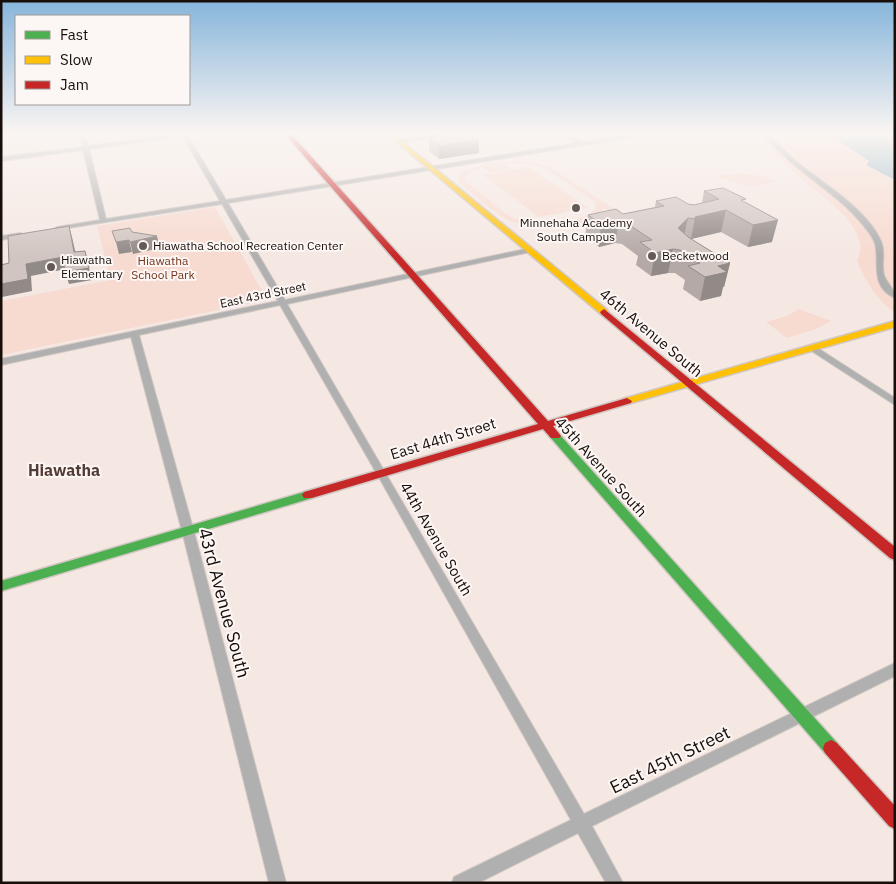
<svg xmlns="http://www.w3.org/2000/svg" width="896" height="884" viewBox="0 0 896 884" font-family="'IBM Plex Sans',sans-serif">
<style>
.green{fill:#f7dad0;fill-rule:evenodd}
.water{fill:#94b6c7}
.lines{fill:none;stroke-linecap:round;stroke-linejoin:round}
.street-casing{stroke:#d0c6c2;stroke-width:2}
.fast-casing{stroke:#d0c6c2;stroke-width:3}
.slow-casing{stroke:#d0c6c2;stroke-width:3}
.jam-casing{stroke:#d0c6c2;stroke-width:3}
.street{fill:#b0b0b0;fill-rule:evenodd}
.fast{fill:#4caf50;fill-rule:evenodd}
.slow{fill:#ffc107;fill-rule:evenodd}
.jam{fill:#c62828;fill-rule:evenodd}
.wall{fill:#b4a9a6}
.shaded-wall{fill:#928a87}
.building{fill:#d1c5c1;stroke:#928a87}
.poi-dot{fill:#655a56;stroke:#fcf6f4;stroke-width:2}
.labels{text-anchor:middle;stroke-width:4;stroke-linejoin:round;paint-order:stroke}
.far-poi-label{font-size:12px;fill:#170e0a;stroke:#fcf6f4;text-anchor:start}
.far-park-label{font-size:12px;fill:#75341a;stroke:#fcf6f4}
.far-street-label{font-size:12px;fill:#170e0a;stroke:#fcf6f4}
.street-label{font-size:15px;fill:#170e0a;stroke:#fcf6f4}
.neighbourhood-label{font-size:16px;font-weight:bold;fill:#533c34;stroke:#fcf6f4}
.near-street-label{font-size:18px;fill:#170e0a;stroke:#fcf6f4}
</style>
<rect width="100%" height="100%" fill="#f5e8e3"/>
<!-- green -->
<g class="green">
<path d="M 753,133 L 827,133 L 869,161 L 866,165 L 895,180 L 895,313 C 877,300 866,282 857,261 C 874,228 821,197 801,178 C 784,164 769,148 753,133 Z"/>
<path d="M 521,161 L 540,164 L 551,168 L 617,211 L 611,213 L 604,208 C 592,231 525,230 506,219 C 495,213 466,190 458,180 L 460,173 L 488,163 ZM 521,163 L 544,168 L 594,201 L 596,204 L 595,210 C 576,226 532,229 510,216 C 501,211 493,203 486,197 C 479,191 470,186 465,179 L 465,177 L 470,172 L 483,167 L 491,172 L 511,169 L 504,164 Z"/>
<polygon points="528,167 588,208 539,217 483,175"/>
<path d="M 739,173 C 752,177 764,173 776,182 L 751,187 L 718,177 L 725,174 L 736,175 Z"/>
<polygon points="215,207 267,300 1,355 1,301 111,280 97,226"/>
<polygon points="799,309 831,321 816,329 787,338 766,322 787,316"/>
</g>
<!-- water -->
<polygon class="water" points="827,133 895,133 895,180 866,165 869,161"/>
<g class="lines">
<!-- street casing -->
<g class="street-casing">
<g id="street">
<path d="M 79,133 L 85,133 L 88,146 L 182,133 L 199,133 L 199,134 L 188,136 L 226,200 L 576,143 L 558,133 L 563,133 L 582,142 L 639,133 L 648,133 L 646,135 L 228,203 L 285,300 L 530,248 L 533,250 L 530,252 L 287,304 L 584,814 L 895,663 L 895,676 L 592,826 L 623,883 L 606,883 L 578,833 L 478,883 L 452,883 L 454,877 L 571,820 L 381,481 L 280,305 L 139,335 L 196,539 L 286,883 L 269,883 L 184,539 L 131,337 L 1,365 L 1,359 L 278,301 L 222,204 L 55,230 L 54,229 L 57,227 L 100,220 L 83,150 L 1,161 L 1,157 L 83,147 ZM 183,136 L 220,201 L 106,219 L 89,149 Z"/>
<polygon points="446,133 457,133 399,143 396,141"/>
<path d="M 762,133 L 767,133 C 777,142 786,153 797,162 C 824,184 867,209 881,241 C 886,252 881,263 884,275 C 887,284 895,288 895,298 C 869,286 880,263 875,244 C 873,237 868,231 863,225 C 839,195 804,177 777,149 C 772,144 765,138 762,133 Z"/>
<polygon points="20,233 22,234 22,236 1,240 1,236"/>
<polygon points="813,345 895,398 895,405 810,350 809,348"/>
</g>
</g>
<!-- fast casing -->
<g class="fast-casing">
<g id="fast">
<polygon points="555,433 559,434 837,743 839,748 837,753 831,756 825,753 551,438 549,436 551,434"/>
<polygon points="308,491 312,492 314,495 312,498 1,591 1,581"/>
</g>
</g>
<!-- slow casing -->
<g class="slow-casing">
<g id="slow">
<polygon points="386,133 392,133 607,310 607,314 601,314"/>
<polygon points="895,321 895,327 631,403 627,404 622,401 623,399"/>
</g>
</g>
<!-- jam casing -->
<g class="jam-casing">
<g id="jam">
<polygon points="284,133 290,133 548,421 627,398 632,401 631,403 553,426 561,436 559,438 551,438 543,429 312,498 304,498 302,495 304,492 538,424"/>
<polygon points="604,309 895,547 895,560 890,558 601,314 600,312"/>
<polygon points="831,740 837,743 895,806 895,829 889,826 825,753 823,748 825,743"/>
</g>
</g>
<!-- street -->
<use href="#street" class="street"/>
<!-- fast -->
<use href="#fast" class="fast"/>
<!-- slow -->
<use href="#slow" class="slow"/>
<!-- jam -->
<use href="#jam" class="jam"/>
</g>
<!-- wall -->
<g class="wall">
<polygon points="434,135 479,153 439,159 429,151 429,138 434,137"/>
<polygon points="704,191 745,202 772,242 748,247 721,232 691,239 730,263 724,287 723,287 721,296 700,301 683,289 685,280 675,273 668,273 651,276 636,265 638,256 622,244 615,243 599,247 585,237 588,215 623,214 655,207 656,201 694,205 702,203"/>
</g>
<!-- shaded-wall -->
<g class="shaded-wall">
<polygon points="479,140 479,153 439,159 439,146"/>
<polygon points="726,210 721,232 691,239 695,217"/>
<polygon points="688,218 683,240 678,228"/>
<polygon points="778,220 772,242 748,247 753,225"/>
<polygon points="619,221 615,243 599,247 601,224"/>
<polygon points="69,226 72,237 78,263 74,252"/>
<polygon points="157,236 160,248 133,254 130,242"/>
<polygon points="129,240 132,252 119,254 116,242"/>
<polygon points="673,249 668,273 651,276 655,253"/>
<polygon points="85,251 92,280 69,284 65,272"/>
<polygon points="63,257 66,269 31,276 32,291 2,297 1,284 26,264"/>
<polygon points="730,263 724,287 723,287 721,296 700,301 705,277 718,266"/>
</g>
<!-- building -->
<g class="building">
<polygon points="451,133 469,133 479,140 439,146 429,138 437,136 434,135"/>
<polygon points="723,188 746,199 741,200 778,220 753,225 726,210 695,217 695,219 688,218 678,228 688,237 730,263 718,266 727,272 705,277 688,266 700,263 680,250 673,249 655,253 640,242 652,240 625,222 619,221 601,224 588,215 616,209 623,214 664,206 656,201 676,197 688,204 694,205 719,199 704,191"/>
<polygon points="69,226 74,252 85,251 89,268 65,272 63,257 26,264 28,279 1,284 1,265 9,263 8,236"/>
<polygon points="130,228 132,232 157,236 130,242 129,240 116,242 112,231"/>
</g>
<!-- sky -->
<linearGradient id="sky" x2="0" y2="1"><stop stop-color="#86b5db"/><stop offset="0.52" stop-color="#faf5f2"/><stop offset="1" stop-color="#faf5f2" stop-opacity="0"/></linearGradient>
<rect width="896" height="256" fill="url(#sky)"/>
<!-- markers -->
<g class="poi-dot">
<circle cx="576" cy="208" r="5"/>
<circle cx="143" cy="246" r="5"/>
<circle cx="652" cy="256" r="5"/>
<circle cx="51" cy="267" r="5"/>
</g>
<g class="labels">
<!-- far-poi labels -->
<g class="far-poi-label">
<text x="576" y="227" text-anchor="middle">Minnehaha Academy<tspan x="576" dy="14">South Campus</tspan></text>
<text x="153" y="250">Hiawatha School Recreation Center</text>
<text x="662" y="260">Becketwood</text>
<text x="61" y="264">Hiawatha<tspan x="61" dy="14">Elementary</tspan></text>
</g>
<!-- far-park labels -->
<g class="far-park-label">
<text x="163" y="265">Hiawatha<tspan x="163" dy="14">School Park</tspan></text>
</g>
<!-- far-street labels -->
<g class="far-street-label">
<text transform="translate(263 295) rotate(-12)" y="4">East 43rd Street</text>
</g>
<!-- street labels -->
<g class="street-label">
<text transform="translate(651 333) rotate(40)" y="5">46th Avenue South</text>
<text transform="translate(443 439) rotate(-17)" y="5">East 44th Street</text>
<text transform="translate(601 467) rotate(48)" y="5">45th Avenue South</text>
<text transform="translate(436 539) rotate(60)" y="5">44th Avenue South</text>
</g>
<!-- neighbourhood labels -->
<g class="neighbourhood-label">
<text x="64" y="476">Hiawatha</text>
</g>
<!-- near-street labels -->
<g class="near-street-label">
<text transform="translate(224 603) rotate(75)" y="6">43rd Avenue South</text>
<text transform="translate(670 760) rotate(-26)" y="6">East 45th Street</text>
</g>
</g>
<!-- border -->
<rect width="896" height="884" fill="none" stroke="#170e0a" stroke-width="5"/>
<!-- legend -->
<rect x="15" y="15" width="175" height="90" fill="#fcf6f4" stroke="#a09996"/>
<rect x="25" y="31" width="25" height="8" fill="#4caf50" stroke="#a09996"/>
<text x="60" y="40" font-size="15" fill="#170e0a">Fast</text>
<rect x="25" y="56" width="25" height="8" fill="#ffc107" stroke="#a09996"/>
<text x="60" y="65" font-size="15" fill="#170e0a">Slow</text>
<rect x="25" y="81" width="25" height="8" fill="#c62828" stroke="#a09996"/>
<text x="60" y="90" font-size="15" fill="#170e0a">Jam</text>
</svg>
